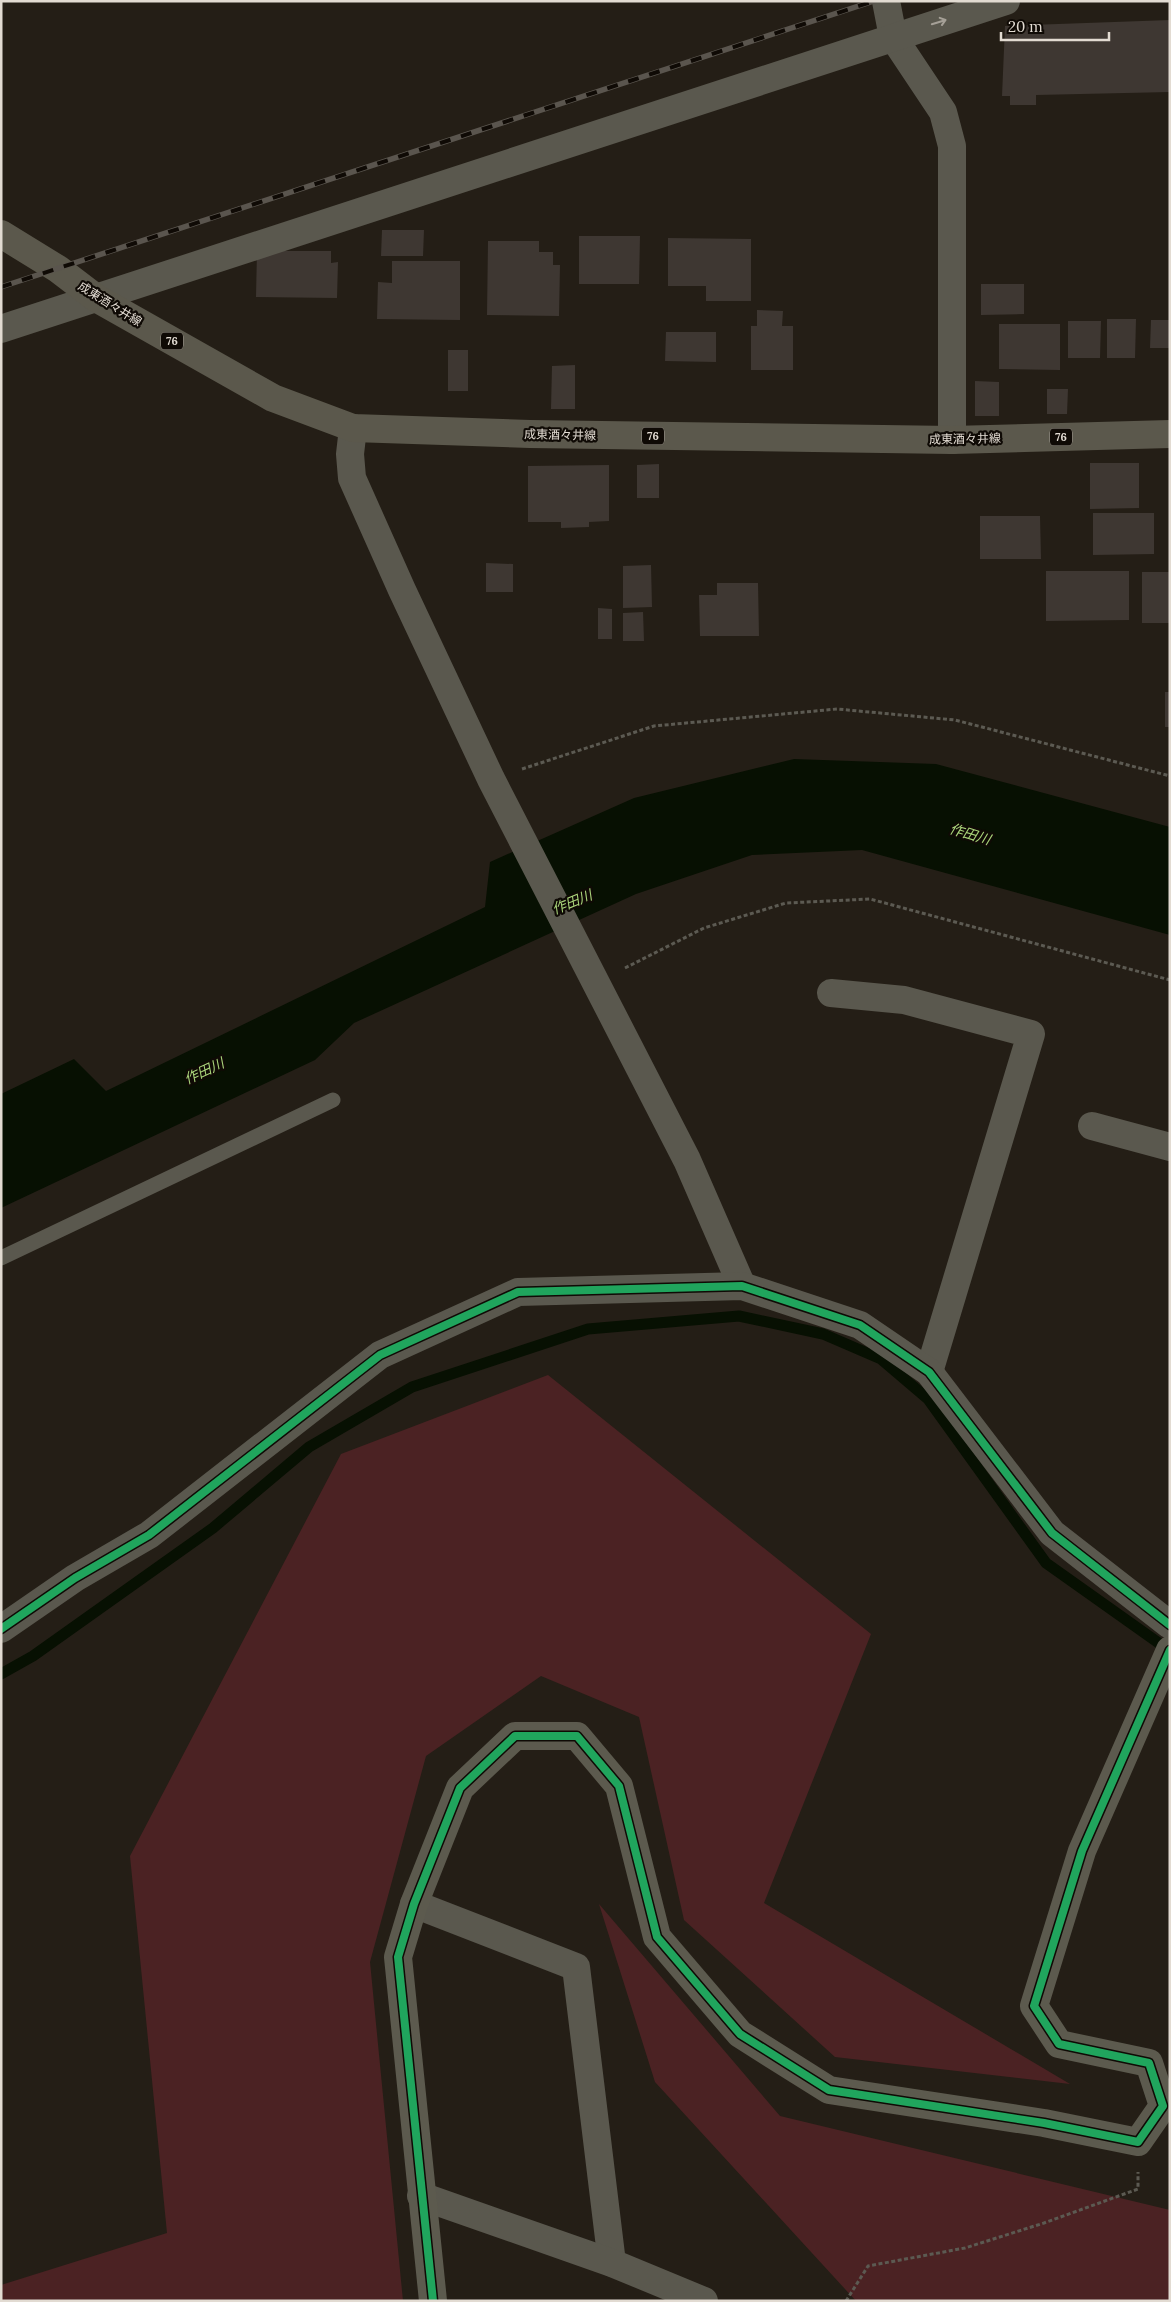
<svg xmlns="http://www.w3.org/2000/svg" width="1171" height="2302" viewBox="0 0 1171 2302" font-family="Lora,'Noto Sans JP',serif">
<style>
.green{fill:#4b2223}
.water{fill:#071002}
.lines{fill:none;stroke-linecap:round;stroke-linejoin:round}
.stream{stroke:#071002;stroke-width:11}
.building{fill:#3e3732}
.path{stroke:#5c5a52;stroke-width:3;stroke-dasharray:4 2.5;stroke-linecap:butt}
.lane{stroke:#5a584e;stroke-width:15}
.street{stroke:#5a584e;stroke-width:28}
.secondary{stroke:#5c5a4e;stroke-width:28}
.primary{stroke:#5b584c;stroke-width:28}
.rail-casing{stroke:#5a554e;stroke-width:5.5}
.rail{stroke:#0f0a05;stroke-width:4;stroke-dasharray:11;stroke-linecap:butt}
.cycleway-casing{stroke:#0f0a05;stroke-width:11}
.cycleway{stroke:#20a55d;stroke-width:8}
.oneway{stroke:#a5a097}
.labels{text-anchor:middle;stroke-width:4.5;stroke-linejoin:round;paint-order:stroke}
.shield{fill:#0f0a05;stroke:#a39c94;stroke-width:1}
.shield-label{font-size:11px;font-weight:bold;fill:#e2dbd2}
.street-label{font-size:12px;fill:#e2dbd2;stroke:#0f0a05}
.water-label{font-size:14px;font-style:italic;fill:#aad57b;stroke:#0f0a05}
</style>
<rect width="100%" height="100%" fill="#241e16"/>
<!-- green -->
<g class="green">
<polygon points="548,1375 871,1634 764,1903 1070,2084 835,2057 684,1920 639,1717 541,1676 426,1756 370,1962 403,2301 1,2301 1,2285 167,2233 130,1856 341,1454"/>
<polygon points="599,1904 780,2116 1170,2210 1170,2301 856,2301 655,2082"/>
</g>
<!-- water -->
<polygon class="water" points="794,759 936,764 1170,827 1170,935 862,850 752,855 636,894 354,1023 315,1060 1,1208 1,1094 74,1059 106,1091 485,907 490,862 634,798"/>
<g class="lines">
<!-- stream -->
<polyline class="stream" points="1,1674 33,1656 213,1528 309,1447 412,1387 588,1329 739,1316 823,1334 881,1359 928,1399 1046,1563 1170,1651"/>
</g>
<!-- building -->
<g class="building">
<polygon points="1170,20 1170,92 1036,95 1036,105 1010,105 1010,96 1002,96 1005,26"/>
<polygon points="382,230 424,230 423,256 381,256"/>
<polygon points="579,236 640,236 639,284 579,284"/>
<polygon points="668,238 751,239 751,301 706,301 706,286 668,286"/>
<polygon points="488,241 539,241 539,252 553,252 553,265 560,265 559,316 487,315"/>
<polygon points="257,251 331,251 331,263 338,262 337,298 256,297"/>
<polygon points="392,261 460,261 460,320 377,319 378,282 392,283"/>
<polygon points="981,284 1024,284 1024,314 981,315"/>
<polygon points="757,310 783,311 782,326 793,326 793,370 751,370 751,326 757,326"/>
<polygon points="1107,319 1136,319 1135,358 1107,358"/>
<polygon points="1151,320 1170,320 1170,348 1150,348"/>
<polygon points="1068,321 1101,321 1100,358 1068,358"/>
<polygon points="999,324 1060,324 1060,370 999,369"/>
<polygon points="666,332 716,332 716,362 665,361"/>
<rect x="448" y="350" width="20" height="41"/>
<polygon points="575,365 575,409 551,409 552,366"/>
<polygon points="975,381 999,382 999,416 975,416"/>
<polygon points="1047,389 1068,389 1067,414 1047,414"/>
<polygon points="1090,463 1139,463 1139,508 1090,509"/>
<polygon points="659,464 659,498 637,498 637,465"/>
<polygon points="609,465 609,521 589,522 589,527 561,528 561,522 528,522 528,466"/>
<polygon points="1093,513 1154,513 1154,554 1093,555"/>
<polygon points="980,516 1040,516 1041,559 980,559"/>
<polygon points="486,563 513,564 513,592 486,592"/>
<polygon points="651,565 652,607 623,608 623,566"/>
<polygon points="1046,571 1129,571 1129,620 1046,621"/>
<rect x="1142" y="572" width="28" height="51"/>
<polygon points="717,583 758,583 759,636 700,636 699,595 717,595"/>
<polygon points="598,608 612,609 612,639 598,639"/>
<polygon points="643,612 644,641 623,641 623,613"/>
<rect x="1165" y="692" width="5" height="35"/>
</g>
<g class="lines">
<!-- path -->
<g class="path">
<polyline points="522,769 654,726 837,709 955,720 1170,776"/>
<polyline points="625,968 704,928 786,903 870,899 1170,980"/>
<polyline points="846,2301 868,2266 965,2248 1044,2223 1138,2189 1138,2172"/>
</g>
<!-- lane -->
<polyline class="lane" points="1,1258 333,1100"/>
<!-- street -->
<g class="street">
<polyline points="886,1 893,37 943,112 952,146 952,440"/>
<polyline points="1,329 1006,1"/>
<polyline points="353,428 350,454 352,478 402,590 491,779 687,1160 742,1286"/>
<polyline points="831,993 904,1000 1031,1034 929,1372"/>
<polyline points="1092,1126 1170,1147"/>
<polyline points="1,1629 75,1578 149,1535 380,1355 518,1292 742,1286 860,1325 929,1372 1052,1533 1170,1625"/>
<polyline points="414,1904 576,1967 612,2263"/>
<polyline points="421,2196 612,2263 704,2301"/>
</g>
<!-- secondary -->
<polyline class="secondary" points="433,2301 398,1957 414,1904 460,1788 515,1736 577,1736 619,1786 657,1937 740,2034 829,2090 1044,2123 1138,2142 1163,2106 1149,2063 1059,2044 1034,2006 1082,1851 1170,1650"/>
<!-- primary -->
<polyline class="primary" points="1,234 58,269 96,298 273,398 353,428 530,434 952,440 1170,434"/>
<!-- rail casing -->
<g class="rail-casing">
<polyline id="rail" points="1,287 874,1"/>
</g>
<!-- rail -->
<use href="#rail" class="rail"/>
<!-- cycleway casing -->
<g class="cycleway-casing">
<g id="cycleway">
<polyline points="1,1629 75,1578 149,1535 380,1355 518,1292 742,1286 860,1325 929,1372 1052,1533 1170,1625"/>
<polyline points="433,2301 398,1957 414,1904 460,1788 515,1736 577,1736 619,1786 657,1937 740,2034 829,2090 1044,2123 1138,2142 1163,2106 1149,2063 1059,2044 1034,2006 1082,1851 1170,1650"/>
</g>
</g>
<!-- cycleway -->
<use href="#cycleway" class="cycleway"/>
</g>
<!-- one-way arrows -->
<defs><path id="oneway-shaft" d="M-6 0H5M1.5-3L5.5 0L1.5 3" fill="none" stroke-width="1.6" stroke-linecap="round" stroke-linejoin="round" transform="scale(1.25)"/></defs>
<use class="oneway" href="#oneway-shaft" transform="translate(939 22) rotate(-17)"/>
<g class="labels">
<!-- shield labels -->
<g class="shield">
<rect x="161" y="332.5" width="22" height="17" rx="4"/>
<rect x="642" y="427.5" width="22" height="17" rx="4"/>
<rect x="1050" y="428.5" width="22" height="17" rx="4"/>
</g>
<g class="shield-label">
<text x="172" y="345">76</text>
<text x="653" y="440">76</text>
<text x="1061" y="441">76</text>
</g>
<!-- street labels -->
<g class="street-label">
<text transform="translate(110 304) rotate(32)" y="4">成東酒々井線</text>
<text transform="translate(560 435) rotate(1)" y="4">成東酒々井線</text>
<text transform="translate(965 439) rotate(-1)" y="4">成東酒々井線</text>
</g>
<!-- water labels -->
<g class="water-label">
<text transform="translate(970 834) rotate(17)" y="5">作田川</text>
<text transform="translate(572 902) rotate(-22)" y="5">作田川</text>
<text transform="translate(204 1071) rotate(-25)" y="5">作田川</text>
</g>
</g>
<!-- border -->
<rect width="1171" height="2302" fill="none" stroke="#e2dbd2" stroke-width="5"/>
<!-- scale -->
<path d="M1001 32v8h108v-8" fill="none" stroke="#e2dbd2" stroke-width="2.5"/>
<text x="1008" y="32" font-size="15" fill="#e2dbd2" stroke="#0f0a05" stroke-width="4" paint-order="stroke">20 m</text>
</svg>
